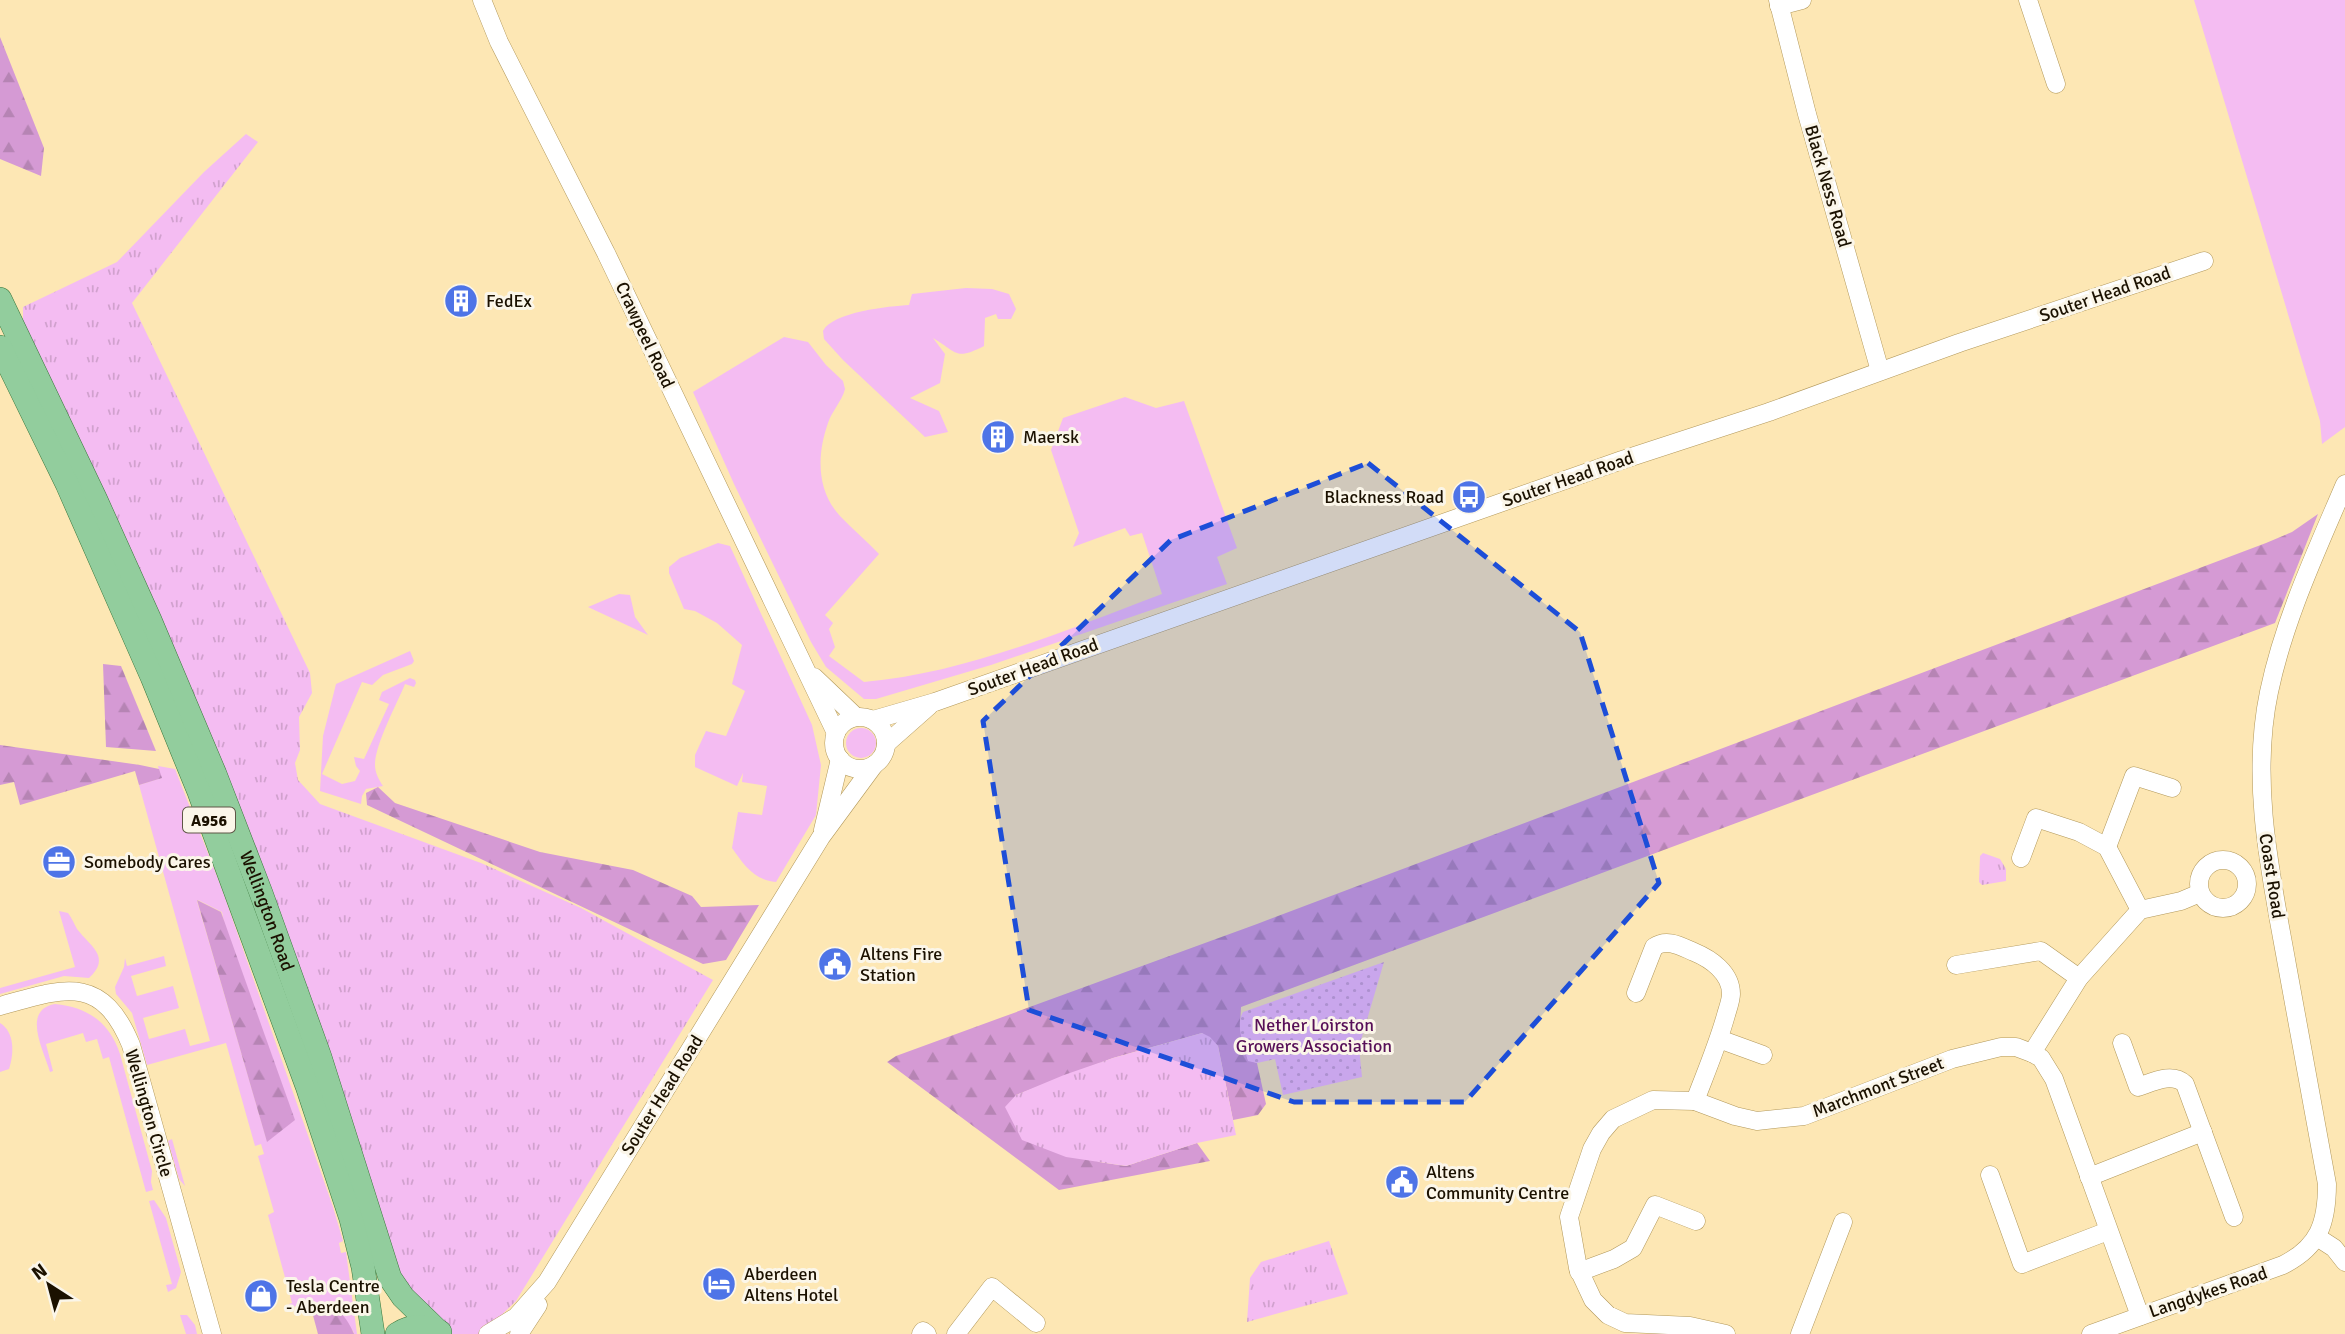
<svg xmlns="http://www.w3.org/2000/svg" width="2345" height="1334" viewBox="0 0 2345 1334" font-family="Signika,sans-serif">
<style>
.grass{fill:#f4bcf2;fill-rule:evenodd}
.forest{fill:url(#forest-firs)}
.park{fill:url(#park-tufts)}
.garden{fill:url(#garden-dots)}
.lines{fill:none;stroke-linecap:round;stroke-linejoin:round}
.minor-casing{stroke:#b2985a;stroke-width:19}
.major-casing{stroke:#39763b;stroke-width:24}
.minor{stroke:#fff;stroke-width:18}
.major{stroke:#92cd9d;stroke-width:23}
.marked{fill:#1d4ed8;fill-opacity:0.2;stroke:#1d4ed8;stroke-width:5;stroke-dasharray:14 9;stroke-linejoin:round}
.labels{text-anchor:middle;stroke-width:6;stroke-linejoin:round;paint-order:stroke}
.shield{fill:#fbf6e9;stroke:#5e5646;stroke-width:2}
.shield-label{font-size:16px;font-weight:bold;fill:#1b1100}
.street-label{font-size:18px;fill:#1b1100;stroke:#fbf6e9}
.poi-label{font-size:18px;fill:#1b1100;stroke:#fbf6e9;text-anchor:start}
.park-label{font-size:18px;fill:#570f58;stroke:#fbf6e9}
</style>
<defs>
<pattern id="forest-firs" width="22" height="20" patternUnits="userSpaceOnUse" patternTransform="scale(1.75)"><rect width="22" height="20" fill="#d59ad4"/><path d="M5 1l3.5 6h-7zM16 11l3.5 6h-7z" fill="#b684b4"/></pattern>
<pattern id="park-tufts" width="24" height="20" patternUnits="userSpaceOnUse" patternTransform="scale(1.75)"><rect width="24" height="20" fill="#f4bcf2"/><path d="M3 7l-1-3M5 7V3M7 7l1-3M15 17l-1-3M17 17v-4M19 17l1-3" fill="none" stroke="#d1a1ce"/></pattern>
<pattern id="garden-dots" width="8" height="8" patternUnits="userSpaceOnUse" patternTransform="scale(1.75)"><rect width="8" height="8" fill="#f4bcf2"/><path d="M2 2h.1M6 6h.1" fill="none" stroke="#d1a1ce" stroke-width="1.8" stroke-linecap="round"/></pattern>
</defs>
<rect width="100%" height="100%" fill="#fde7b4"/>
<!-- grass -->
<g class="grass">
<polygon points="2194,0 2345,0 2345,427 2322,444 2320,421"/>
<path d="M 966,288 L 992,289 L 1009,294 L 1016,309 L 1011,319 L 998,319 L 996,314 L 985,318 L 984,346 C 955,361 957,352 933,338 L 945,354 L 940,383 L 910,398 L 939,411 L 948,432 L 925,437 L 843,360 L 824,339 L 823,331 C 832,312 890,306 909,305 L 912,294 Z"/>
<path d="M 784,337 L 808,342 L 826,365 L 843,381 L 845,389 C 842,401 832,411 828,423 C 817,454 816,490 840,516 C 852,529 867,541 879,554 L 825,615 L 833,623 L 829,629 L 835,647 L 829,656 L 864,682 C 967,673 1066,630 1162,594 L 1142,533 L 1130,536 L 1125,528 L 1073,547 L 1079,533 L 1051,450 L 1063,418 L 1125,397 L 1156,408 L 1184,401 L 1237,548 L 1217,557 L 1227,584 L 991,665 L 876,699 L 864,699 L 826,667 L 811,642 L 734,484 L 693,392 Z"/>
<path d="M 718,543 L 730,546 L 812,725 L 821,765 L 816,815 L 776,882 C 754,880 744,865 732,848 L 738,812 L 762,815 L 767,786 L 742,782 L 743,773 L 737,786 L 695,767 L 695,755 L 706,731 L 726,736 L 745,691 L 732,684 L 742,645 L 717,623 L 695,611 L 684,609 L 669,573 L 669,567 L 680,558 Z"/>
<polygon points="619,594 630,595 635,617 648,635 588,607"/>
<path d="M 410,651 L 414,661 L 412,664 L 383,675 L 372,685 L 362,682 L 322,774 L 342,784 L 355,781 L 360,771 L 356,766 L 354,757 L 364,759 L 389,704 L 379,700 L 382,692 L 410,678 L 415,680 L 416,683 L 414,687 L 405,684 C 397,704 375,744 375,765 C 375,773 379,780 383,786 L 366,789 L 362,796 L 361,804 L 320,791 L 323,736 L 336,684 Z"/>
<circle cx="861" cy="743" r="15"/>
<path d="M 158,766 L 175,769 L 222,889 L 333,1207 L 343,1241 L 339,1243 L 341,1253 L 346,1252 L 357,1334 L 354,1334 L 353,1331 L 323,1304 L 311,1308 L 309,1302 L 290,1308 L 289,1304 L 292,1303 L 268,1215 L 274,1212 L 258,1156 L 264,1154 L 261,1144 L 255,1146 L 226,1043 L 147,1065 L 132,1013 L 116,994 L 115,987 L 124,967 L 125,958 L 127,966 L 164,956 L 166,966 L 131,976 L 137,996 L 173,986 L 179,1008 L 143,1018 L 149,1039 L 185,1029 L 190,1046 L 210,1041 L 139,785 L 161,778 ZM 198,900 L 222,912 L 267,1141 L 197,901 Z"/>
<path d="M 59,911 L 68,913 C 72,918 74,924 77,929 C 90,946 112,957 89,978 L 64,976 L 0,994 L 0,988 L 75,967 Z"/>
<path d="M 55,1004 C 88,1007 110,1023 120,1054 L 152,1171 L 151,1182 L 153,1190 L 146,1192 L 109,1057 L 103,1059 L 97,1039 L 86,1042 L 83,1033 L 46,1044 L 53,1071 L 50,1072 C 44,1051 21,1010 55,1004 Z"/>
<path d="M 0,1023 C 15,1032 14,1054 9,1069 L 0,1072 Z"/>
<polygon points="172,1139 185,1186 179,1179 168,1141"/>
<polygon points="154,1200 166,1218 181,1272 176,1288 168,1292 166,1285 172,1284 149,1201"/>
<polygon points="180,1315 187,1315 195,1325 197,1334 186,1334"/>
</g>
<!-- forest -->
<g class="forest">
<polygon points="0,37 44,148 41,176 0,159"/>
<polygon points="2318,514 2275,623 1241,1007 1240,1028 1248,1060 1257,1063 1266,1104 1258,1115 1233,1120 1218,1046 1202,1033 1113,1058 1016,1095 1099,1162 1126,1166 1197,1143 1210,1161 1059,1190 887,1062 896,1056 1257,924 2266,543 2292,532"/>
<polygon points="103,664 121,666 156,751 106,747"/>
<polygon points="0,745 140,765 159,769 162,778 139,785 135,771 20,805 14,782 0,785"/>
<polygon points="378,787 395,803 540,852 633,870 692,896 701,907 759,905 726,960 703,964 367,805 366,793"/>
<polygon points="197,900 221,912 295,1120 267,1142"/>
<path d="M 323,1304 C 339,1306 348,1320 354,1334 L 318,1334 L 311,1308 Z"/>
</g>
<!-- park -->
<g class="park">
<polygon points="246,134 258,142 132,303 310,673 312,693 299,717 300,750 295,763 298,780 320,804 481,863 581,908 713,980 516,1301 482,1334 443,1334 410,1304 338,1112 23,322 23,307 117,262 204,172"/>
<polygon points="1983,853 2000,859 2006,869 2006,881 1982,885 1979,882 1980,856"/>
<polygon points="1202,1033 1210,1037 1218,1046 1236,1135 1197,1143 1126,1166 1066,1157 1022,1140 1005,1107 1016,1095 1064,1075 1113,1058"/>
<polygon points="1329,1241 1348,1294 1247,1322 1250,1278 1261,1262"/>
</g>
<!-- garden -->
<path class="garden" d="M 1384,962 L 1359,1047 L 1362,1077 L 1283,1095 L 1275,1059 L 1257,1063 L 1248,1061 C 1244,1046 1235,1025 1243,1012 Z"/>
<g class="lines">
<!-- minor casing -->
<g class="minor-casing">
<g id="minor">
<polyline points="482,0 499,42 606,253 836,733"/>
<polyline points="1778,0 1807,114 1880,371"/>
<polyline points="2028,0 2056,84"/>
<polyline points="1779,6 1802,0"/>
<polyline points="814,677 856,717"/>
<circle cx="860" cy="743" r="26"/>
<polyline points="873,720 935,702 1622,460 1769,412 1959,343 2204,261"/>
<polyline points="886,744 929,706"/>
<polyline points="823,830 840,759"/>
<polyline points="2107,847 2134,776 2172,788"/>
<polyline points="2021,858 2036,818 2079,832 2107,847 2140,910"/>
<circle cx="2223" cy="884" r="24"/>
<polyline points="1956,965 2041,951 2079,978"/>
<path d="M 1636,993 L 1654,947 C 1667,938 1680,946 1694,952 C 1711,959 1731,973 1731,994 C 1731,1000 1728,1008 1726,1015 C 1718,1044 1706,1072 1695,1101"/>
<path d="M 0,1006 C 62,989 101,972 131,1045 L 212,1334"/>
<polyline points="1719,1039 1763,1055"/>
<path d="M 2122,1043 L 2138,1087 C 2153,1082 2172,1072 2185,1084 L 2234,1217"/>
<polyline points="2032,1053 2079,978 2140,910 2181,901 2200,893"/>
<polyline points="1990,1175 2022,1264 2108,1231"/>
<polyline points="2089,1177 2203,1132"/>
<polyline points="2317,1237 2334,1248 2345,1262"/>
<polyline points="1579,1272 1614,1259 1633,1248 1655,1205 1696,1221"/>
<polyline points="488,1334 516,1317 547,1282 821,837 874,765"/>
<polyline points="519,1334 538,1305"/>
<polyline points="921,1334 923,1331 927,1334"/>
<polyline points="956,1334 992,1287 1036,1323"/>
<polyline points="1726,1334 1690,1326 1625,1323 1608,1315 1593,1300 1578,1268 1569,1217 1592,1149 1601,1133 1613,1119 1653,1100 1695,1101 1735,1116 1757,1121 1804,1116 1952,1059 2001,1047 2016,1047 2032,1053 2041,1058 2054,1079 2140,1316"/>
<polyline points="1800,1334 1843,1222"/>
<path d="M 2091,1334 L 2283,1265 C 2319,1247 2327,1223 2327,1184 C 2314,1111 2301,1038 2287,965 C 2271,876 2250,782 2269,692 C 2284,620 2316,552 2345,484"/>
</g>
</g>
<!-- major casing -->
<g class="major-casing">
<g id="major">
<path id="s1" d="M 0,299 L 96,500 L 150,620 L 215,774 L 261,893 L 320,1057 L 390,1278 L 403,1297 L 437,1330"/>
<polyline points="0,347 67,484 152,677 199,792 307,1086 351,1219 363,1267 373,1334"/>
<path d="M 397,1334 C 411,1325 424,1324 440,1332"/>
</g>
</g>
<!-- minor -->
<use href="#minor" class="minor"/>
<!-- major -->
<use href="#major" class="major"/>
</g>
<!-- marked area -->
<path class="marked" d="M 1368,463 L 1580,632 L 1659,883 L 1465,1102 L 1294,1102 L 1029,1010 L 983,721 L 1171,540 Z"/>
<!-- icons -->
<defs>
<g id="building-disc" transform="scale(1.75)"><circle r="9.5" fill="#4e74e7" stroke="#fbf6e9"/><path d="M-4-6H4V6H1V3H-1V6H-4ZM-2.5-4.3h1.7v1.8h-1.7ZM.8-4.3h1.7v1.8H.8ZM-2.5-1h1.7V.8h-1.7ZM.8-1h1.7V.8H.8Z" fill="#fff"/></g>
<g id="bus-disc" transform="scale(1.75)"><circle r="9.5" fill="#4e74e7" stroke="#fbf6e9"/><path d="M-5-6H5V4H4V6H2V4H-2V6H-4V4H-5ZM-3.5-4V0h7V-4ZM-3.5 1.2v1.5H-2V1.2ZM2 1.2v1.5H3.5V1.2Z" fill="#fff"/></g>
<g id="office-disc" transform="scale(1.75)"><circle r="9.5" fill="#4e74e7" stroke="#fbf6e9"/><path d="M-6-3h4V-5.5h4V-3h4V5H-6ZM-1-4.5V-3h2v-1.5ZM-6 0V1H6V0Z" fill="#fff"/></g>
<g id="civic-disc" transform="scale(1.75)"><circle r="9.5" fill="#4e74e7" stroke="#fbf6e9"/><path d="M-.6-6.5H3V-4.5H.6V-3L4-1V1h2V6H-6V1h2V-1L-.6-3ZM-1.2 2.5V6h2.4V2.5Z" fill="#fff"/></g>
<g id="hotel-disc" transform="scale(1.75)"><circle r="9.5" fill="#4e74e7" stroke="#fbf6e9"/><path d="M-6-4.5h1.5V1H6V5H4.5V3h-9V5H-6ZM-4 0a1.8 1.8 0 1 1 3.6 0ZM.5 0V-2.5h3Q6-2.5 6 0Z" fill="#fff"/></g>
<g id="shop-disc" transform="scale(1.75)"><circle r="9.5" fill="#4e74e7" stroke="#fbf6e9"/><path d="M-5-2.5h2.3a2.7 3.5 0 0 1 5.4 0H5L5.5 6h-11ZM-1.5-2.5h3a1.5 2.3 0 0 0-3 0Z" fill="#fff"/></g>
</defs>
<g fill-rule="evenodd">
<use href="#building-disc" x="461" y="301"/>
<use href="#building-disc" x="998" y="437"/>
<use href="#bus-disc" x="1469" y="497"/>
<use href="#office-disc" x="59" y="862"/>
<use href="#civic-disc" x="835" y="964"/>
<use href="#civic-disc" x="1402" y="1182"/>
<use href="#hotel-disc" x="719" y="1284"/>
<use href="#shop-disc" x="261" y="1296"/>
</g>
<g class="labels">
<!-- shield labels -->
<rect class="shield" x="183" y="807.5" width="52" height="25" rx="5"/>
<g class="shield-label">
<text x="209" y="826">A956</text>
</g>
<!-- street labels -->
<g class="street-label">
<text transform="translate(1828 186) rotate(74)" y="6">Black Ness Road</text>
<text transform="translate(2105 294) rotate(-19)" y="6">Souter Head Road</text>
<text transform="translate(645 335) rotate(65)" y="6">Crawpeel Road</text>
<text transform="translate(1568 479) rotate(-19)" y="6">Souter Head Road</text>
<text transform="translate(1033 667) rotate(-20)" y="6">Souter Head Road</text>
<text transform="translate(2272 876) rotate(81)" y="6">Coast Road</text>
<text dy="6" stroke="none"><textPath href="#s1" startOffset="668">Wellington Road</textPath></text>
<text transform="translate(1878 1087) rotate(-21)" y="6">Marchmont Street</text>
<text transform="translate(662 1095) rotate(-58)" y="6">Souter Head Road</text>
<text transform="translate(149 1113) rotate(74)" y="6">Wellington Circle</text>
<text transform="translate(2208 1292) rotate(-19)" y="6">Langdykes Road</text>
</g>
<!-- poi labels -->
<g class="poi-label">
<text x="486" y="307">FedEx</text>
<text x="1023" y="443">Maersk</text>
<text x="1444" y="503" text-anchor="end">Blackness Road</text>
<text x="84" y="868">Somebody Cares</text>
<text x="860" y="960">Altens Fire<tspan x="860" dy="21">Station</tspan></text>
<text x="1426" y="1178">Altens<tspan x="1426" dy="21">Community Centre</tspan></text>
<text x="744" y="1280">Aberdeen<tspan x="744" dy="21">Altens Hotel</tspan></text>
<text x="286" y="1292">Tesla Centre<tspan x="286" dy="21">- Aberdeen</tspan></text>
</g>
<!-- park labels -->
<g class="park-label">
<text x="1314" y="1031">Nether Loirston<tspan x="1314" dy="21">Growers Association</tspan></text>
</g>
</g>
<!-- north arrow -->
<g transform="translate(49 1285) rotate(324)" stroke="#fbf6e9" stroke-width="5" paint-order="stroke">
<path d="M0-5L12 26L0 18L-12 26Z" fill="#1b1100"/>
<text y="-10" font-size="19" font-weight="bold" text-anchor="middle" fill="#1b1100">N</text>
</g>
</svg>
